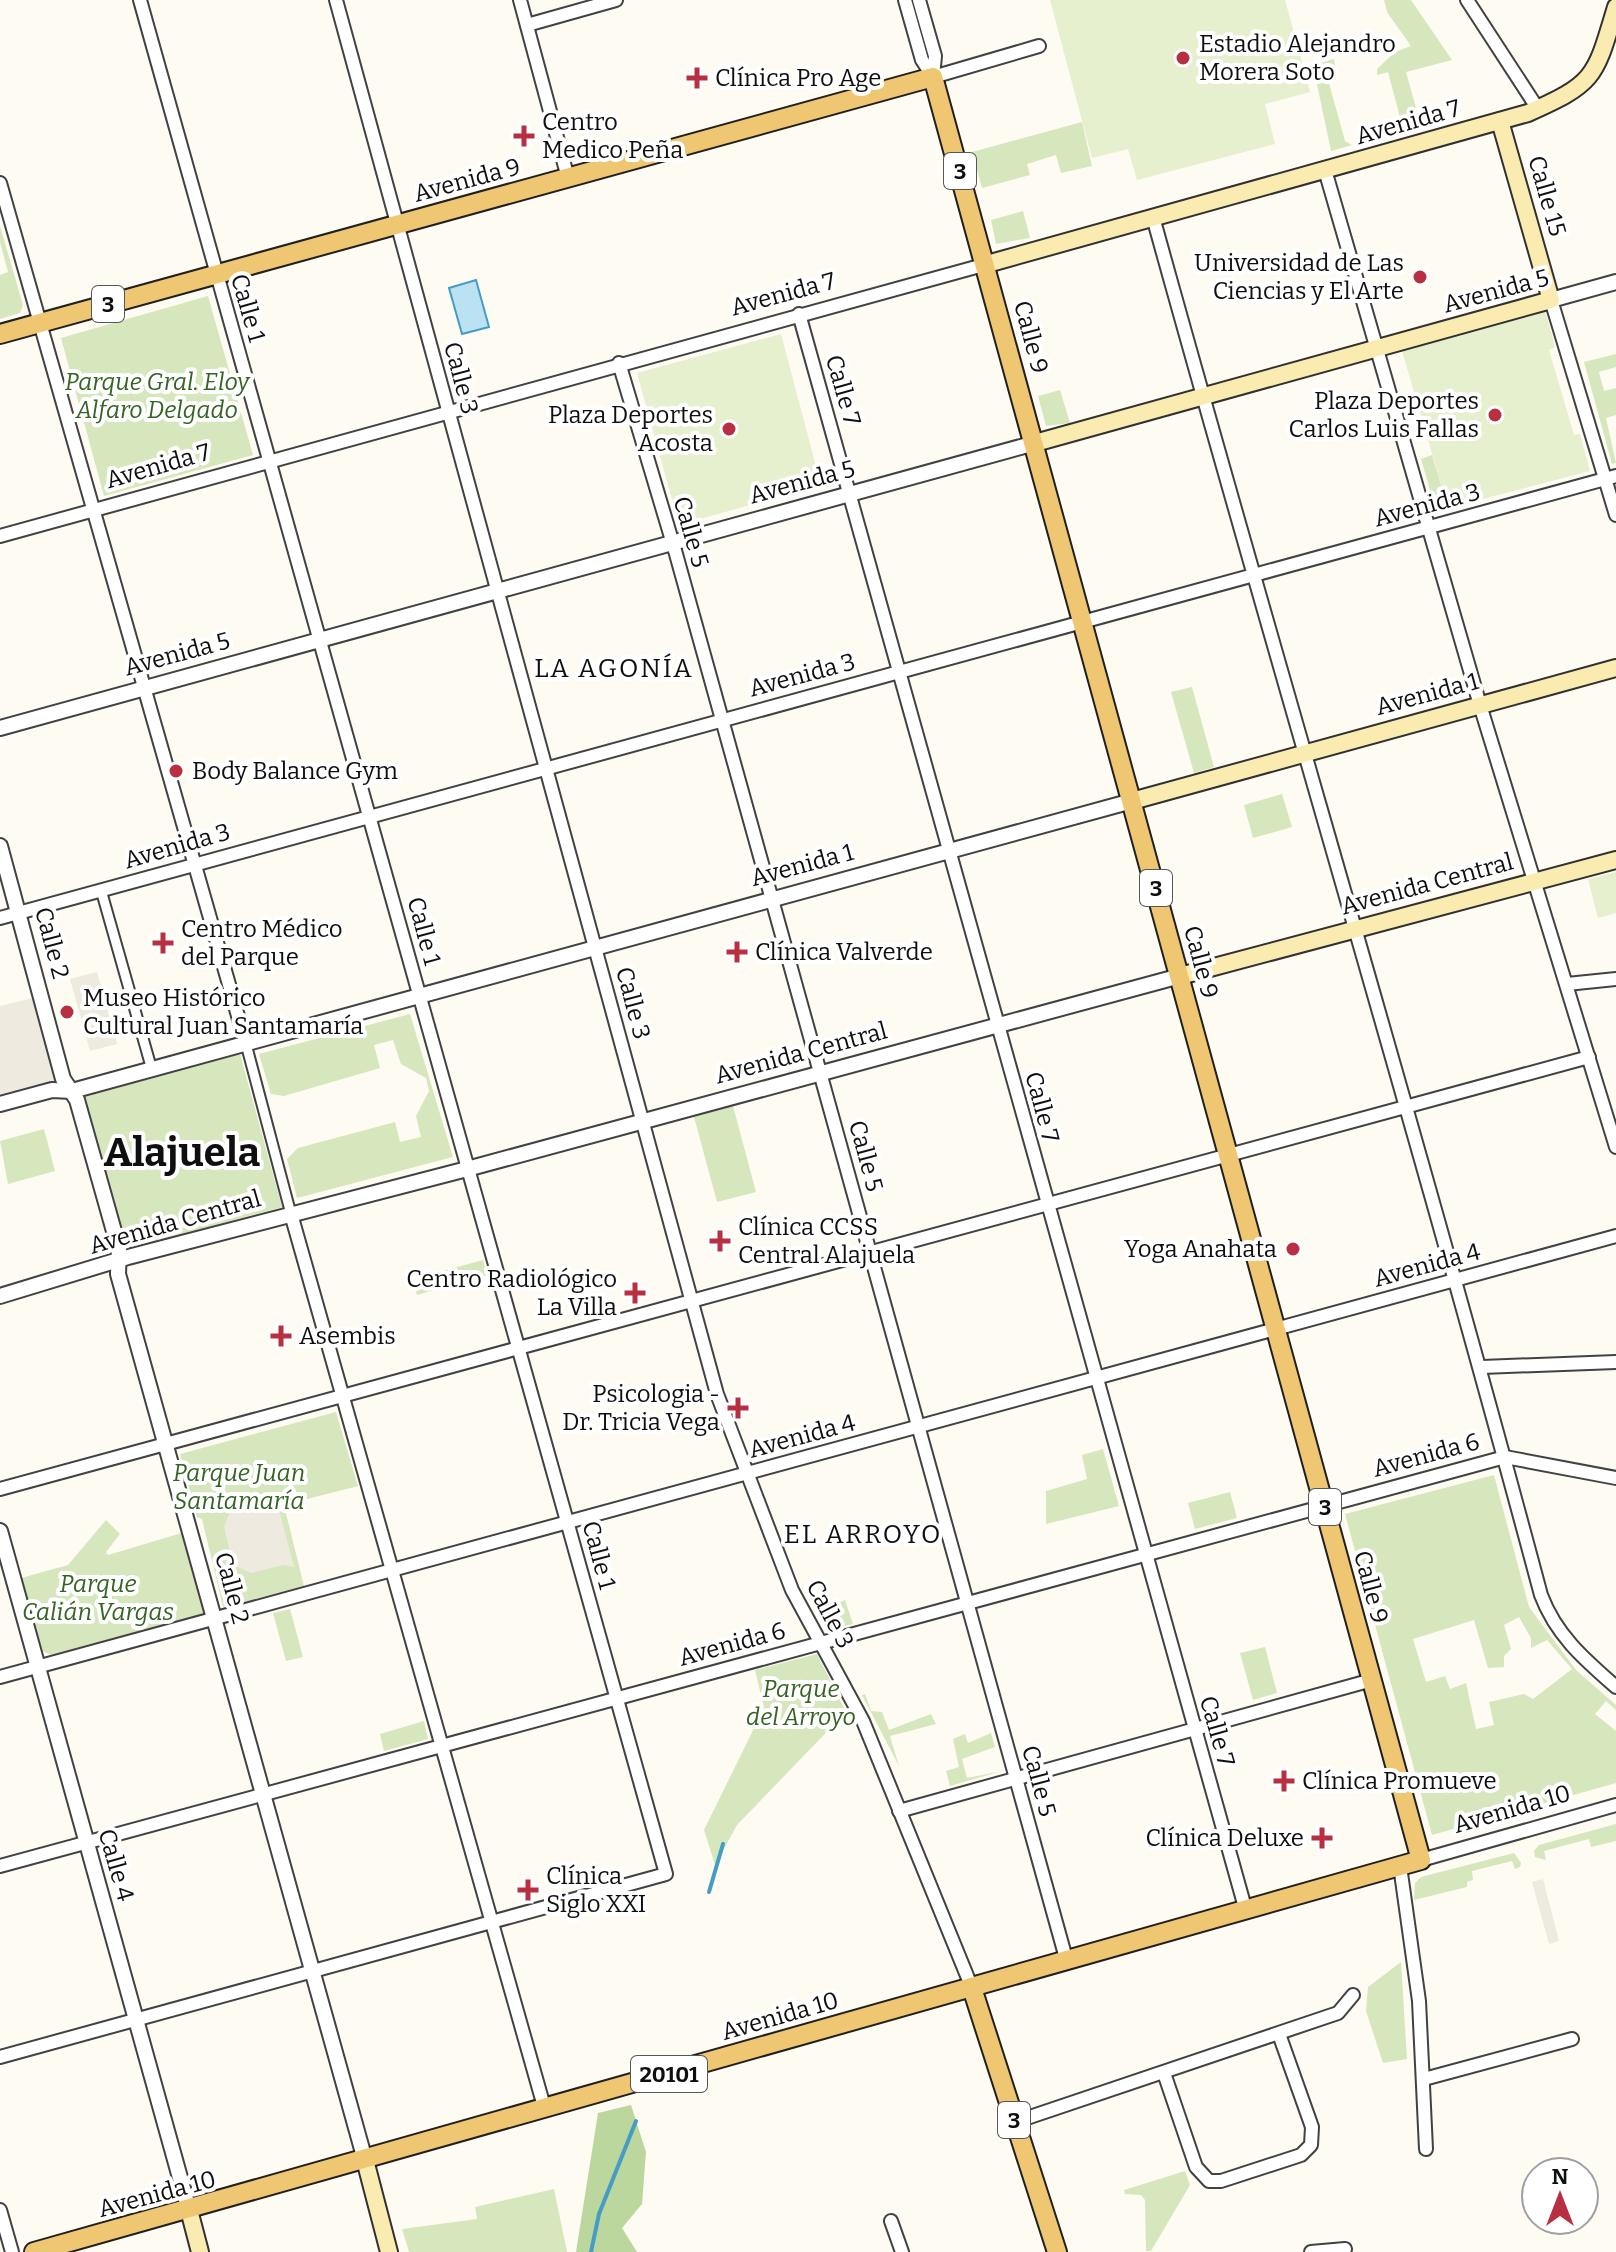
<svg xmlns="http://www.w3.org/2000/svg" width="1616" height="2252" viewBox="0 0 1616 2252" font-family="Bitter,serif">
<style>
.green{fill:#d6e7bd;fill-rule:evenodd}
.forest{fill:#bcd79d}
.pitch{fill:#e6efce}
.plaza{fill:#efeae0}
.water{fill:#bae2f2;stroke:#459cc5;stroke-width:2}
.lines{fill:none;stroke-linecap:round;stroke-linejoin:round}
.stream{stroke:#459cc5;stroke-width:4}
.pedestrian-casing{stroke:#424242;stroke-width:13}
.minor-casing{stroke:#424242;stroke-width:16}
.tertiary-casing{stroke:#424242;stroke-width:18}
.secondary-casing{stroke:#313131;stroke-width:20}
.primary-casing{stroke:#202020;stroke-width:22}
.pedestrian{stroke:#fff;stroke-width:9}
.minor{stroke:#fff;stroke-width:12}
.tertiary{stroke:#fff;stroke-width:14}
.secondary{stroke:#faecb1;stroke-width:16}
.primary{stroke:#efc671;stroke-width:18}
.poi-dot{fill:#b72f41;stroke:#fff;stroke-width:3}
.labels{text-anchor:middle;stroke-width:8;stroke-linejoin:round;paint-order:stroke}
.shield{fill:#fff;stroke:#575757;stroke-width:2}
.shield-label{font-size:22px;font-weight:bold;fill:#0f0f0f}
.poi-label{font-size:24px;fill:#0f0f0f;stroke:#fff;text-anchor:start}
.street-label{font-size:24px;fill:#0f0f0f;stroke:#fff}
.park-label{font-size:24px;font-style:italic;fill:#356323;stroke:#fff}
.neighbourhood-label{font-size:26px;letter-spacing:2px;fill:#0f0f0f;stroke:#fff}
.town-label{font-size:40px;font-weight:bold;fill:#0f0f0f;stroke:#fff}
</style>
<rect width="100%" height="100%" fill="#fefbf2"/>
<!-- green -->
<g class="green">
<polygon points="1384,0 1411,0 1452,60 1406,72 1421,126 1399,132 1402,125 1388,72 1377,75 1377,69 1395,52 1411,46 1387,12"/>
<polygon points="1334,59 1336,71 1327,76 1345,141 1352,145 1331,151 1313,65"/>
<polygon points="1082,122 1092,166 1061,173 1056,155 1027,164 1030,175 982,188 972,152"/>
<polygon points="1023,211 1030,238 996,244 991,220"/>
<polygon points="0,226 23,305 20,313 0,319 0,275 8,272 0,242"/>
<polygon points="208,296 253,455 104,496 61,338"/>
<polygon points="1616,354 1616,367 1599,372 1604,391 1616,388 1616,415 1606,418 1616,463 1612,464 1584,362"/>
<polygon points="1060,390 1070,423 1046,426 1038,396"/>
<polygon points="1432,455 1448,508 1436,511 1421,459"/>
<polygon points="1192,687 1214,767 1194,773 1171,692"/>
<polygon points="1282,794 1292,827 1253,838 1244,805"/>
<polygon points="410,1014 453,1157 297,1198 287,1159 298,1148 395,1122 400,1142 421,1137 416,1116 429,1091 426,1078 401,1064 393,1040 374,1045 380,1068 284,1096 271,1094 259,1054"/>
<polygon points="240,1054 282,1207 125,1250 83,1097"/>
<polygon points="733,1106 756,1192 717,1202 694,1117"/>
<polygon points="44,1129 55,1171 8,1184 0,1141"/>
<polygon points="483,1260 487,1275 417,1295 414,1284 436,1278 435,1273"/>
<polygon points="336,1412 358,1486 284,1505 304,1586 223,1607 202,1519 197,1517 180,1454"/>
<polygon points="1103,1449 1119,1506 1046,1524 1046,1491 1087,1479 1082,1455"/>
<path d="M 1494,1475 L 1529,1607 L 1576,1670 L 1616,1705 L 1616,1710 L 1606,1701 L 1595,1714 L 1616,1731 L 1616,1783 L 1432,1835 L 1345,1514 ZM 1519,1617 L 1531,1638 L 1531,1648 L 1547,1640 L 1572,1669 L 1533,1699 L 1524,1694 L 1489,1702 L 1494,1725 L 1476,1729 L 1466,1683 L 1450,1689 L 1445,1676 L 1426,1682 L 1413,1639 L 1474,1620 L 1488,1668 L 1504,1667 L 1504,1656 L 1511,1649 L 1504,1625 Z"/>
<polygon points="1230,1492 1237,1518 1195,1529 1188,1503"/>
<polygon points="106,1520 120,1534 106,1552 108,1555 185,1532 206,1610 203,1615 52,1655 42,1651 21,1578 68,1565"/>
<polygon points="845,1600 853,1624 827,1630 817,1612"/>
<polygon points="290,1609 303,1657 286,1661 273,1613"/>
<polygon points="1265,1647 1277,1693 1253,1700 1240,1653"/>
<polygon points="817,1654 846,1712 737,1825 715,1865 704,1830 764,1708 755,1670"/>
<polygon points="865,1694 871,1711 882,1712 889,1730 931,1714 936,1724 890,1736 899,1766 862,1695"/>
<polygon points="424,1721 428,1739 384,1751 380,1734"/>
<polygon points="991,1733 995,1747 962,1759 967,1778 1002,1771 950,1786 946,1771 959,1767 953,1739 965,1734 968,1743"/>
<polygon points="1616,1824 1616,1841 1591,1847 1589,1839 1544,1851 1546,1860 1535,1857 1534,1851 1539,1845"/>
<polygon points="1514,1853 1521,1863 1520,1867 1515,1869 1512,1861 1472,1871 1473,1880 1467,1882 1467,1887 1414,1900 1415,1883 1421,1877"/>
<polygon points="1401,1962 1407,2059 1383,2063 1366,2011 1368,1987"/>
<polygon points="1185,2171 1190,2185 1151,2251 1146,2251 1145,2200 1141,2195 1125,2194 1124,2190"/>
<polygon points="554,2189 567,2252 409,2252 402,2229 477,2219 475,2207"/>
</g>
<!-- forest -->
<polygon class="forest" points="631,2105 646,2152 642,2204 622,2228 637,2252 576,2252 598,2113"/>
<!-- pitch -->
<g class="pitch">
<polygon points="1050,0 1285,0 1310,92 1265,104 1275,144 1137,180 1128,149 1092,158"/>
<polygon points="1545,310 1555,347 1549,350 1574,435 1580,434 1590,471 1448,508 1402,351"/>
<polygon points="781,334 821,485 679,525 637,373"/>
<polygon points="1616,872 1616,913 1598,918 1588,879"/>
</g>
<!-- plaza -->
<g class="plaza">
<polygon points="97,972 117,1044 90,1051 70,979"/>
<polygon points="33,998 56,1081 0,1097 0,1006"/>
<polygon points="269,1502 278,1506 294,1567 283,1565 251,1573 233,1565 224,1526 231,1510"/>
<polygon points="1543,1879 1559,1941 1549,1944 1532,1882"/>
</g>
<!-- water -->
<polygon class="water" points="476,280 489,327 462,334 449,288"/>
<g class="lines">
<!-- stream -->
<g class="stream">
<polyline points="709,1892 723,1844"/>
<polyline points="591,2252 599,2214 636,2121"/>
</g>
<!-- pedestrian casing -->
<g class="pedestrian-casing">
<g id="pedestrian">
<polyline points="101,890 152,1070"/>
<polyline points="246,1044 291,1214"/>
</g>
</g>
<!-- minor casing -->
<g class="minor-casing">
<g id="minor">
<polyline points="336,0 717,1394 792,1590 863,1721 972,1988"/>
<polyline points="520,0 568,178"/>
<polyline points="905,0 922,60 933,77"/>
<polyline points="919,0 935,56 933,77"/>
<polyline points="1467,0 1538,109"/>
<polyline points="527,25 616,0"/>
<polyline points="933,77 1039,46"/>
<polyline points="1325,170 1480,705 1616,1147"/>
<polyline points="0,183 246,1044"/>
<path d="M 1153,217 C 1280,677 1418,1134 1541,1595 C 1556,1635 1584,1659 1616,1687"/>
<polyline points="1551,300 1616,515"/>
<polyline points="799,314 1246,1911"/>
<polyline points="619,363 676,554 1067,1962"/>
<polyline points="0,536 987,264"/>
<polyline points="0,918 1616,476"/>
<polyline points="1567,984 1616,979"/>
<polyline points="291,1214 545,2110"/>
<polyline points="1482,1367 1616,1362"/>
<polyline points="0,1489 1589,1057"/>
<polyline points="0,1677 1616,1236"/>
<polyline points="899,1811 1372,1680"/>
<polyline points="1421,1860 1616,1805"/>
<polyline points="0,1866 1505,1457 1616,1478"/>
<polyline points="1400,1866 1419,2001 1426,2149"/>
<polyline points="0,2057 666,1874 140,0"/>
<polyline points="1164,2073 1196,2167 1209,2181 1221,2181 1301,2155 1311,2145 1312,2127 1279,2034"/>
<polyline points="1424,2079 1572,2039"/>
<polyline points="1015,2122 1338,2013 1353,1995"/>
<polyline points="0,2210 12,2252"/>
<polyline points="891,2221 902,2252"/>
<polyline points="1311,2252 1345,2249"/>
</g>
</g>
<!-- tertiary casing -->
<g class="tertiary-casing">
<g id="tertiary">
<polyline points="1551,300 1616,282"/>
<polyline points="0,728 1035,443"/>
<polyline points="0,846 63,1079 77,1100 119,1249 118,1274 365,2160"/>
<polyline points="0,1104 52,1090 72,1091 1132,801"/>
<polyline points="0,1296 128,1257 467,1169 1180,976"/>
<polyline points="0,1531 189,2210"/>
</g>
</g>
<!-- secondary casing -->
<g class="secondary-casing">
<g id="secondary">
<path d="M 987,264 L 1528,113 C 1596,83 1595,77 1616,7"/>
<polyline points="1035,443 1551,300 1500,121"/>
<polyline points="1132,801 1616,668"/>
<polyline points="1180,976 1616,860"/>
<polyline points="365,2160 389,2252"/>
<polyline points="189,2210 200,2252"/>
</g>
</g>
<!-- primary casing -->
<g class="primary-casing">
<g id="primary">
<polyline points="0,334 933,77 1421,1860 34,2252"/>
<polyline points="972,1988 1057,2252"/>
</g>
</g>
<!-- pedestrian -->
<use href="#pedestrian" class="pedestrian"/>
<!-- minor -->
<use href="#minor" class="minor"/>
<!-- tertiary -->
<use href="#tertiary" class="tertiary"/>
<!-- secondary -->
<use href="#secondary" class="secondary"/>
<!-- primary -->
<use href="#primary" class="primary"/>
</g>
<!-- markers -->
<g class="poi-dot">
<circle cx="1183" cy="58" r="8"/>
<path d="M693 66h8v8h8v8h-8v8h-8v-8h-8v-8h8z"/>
<path d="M520 124h8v8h8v8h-8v8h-8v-8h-8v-8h8z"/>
<circle cx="1420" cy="277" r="8"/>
<circle cx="1495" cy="415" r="8"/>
<circle cx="729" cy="429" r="8"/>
<circle cx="176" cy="771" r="8"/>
<path d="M159 931h8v8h8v8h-8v8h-8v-8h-8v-8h8z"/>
<path d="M733 940h8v8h8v8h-8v8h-8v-8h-8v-8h8z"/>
<circle cx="67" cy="1012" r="8"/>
<path d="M716 1229h8v8h8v8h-8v8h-8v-8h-8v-8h8z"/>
<circle cx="1293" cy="1249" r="8"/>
<path d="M631 1281h8v8h8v8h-8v8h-8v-8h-8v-8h8z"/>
<path d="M277 1324h8v8h8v8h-8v8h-8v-8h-8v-8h8z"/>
<path d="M734 1396h8v8h8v8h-8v8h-8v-8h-8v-8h8z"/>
<path d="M1280 1769h8v8h8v8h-8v8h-8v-8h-8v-8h8z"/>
<path d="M1318 1826h8v8h8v8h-8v8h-8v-8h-8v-8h8z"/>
<path d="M524 1878h8v8h8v8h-8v8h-8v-8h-8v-8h8z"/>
</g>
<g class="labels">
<!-- shield labels -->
<g class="shield">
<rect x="944" y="153" width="32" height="36" rx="6"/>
<rect x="92" y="286" width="32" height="36" rx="6"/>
<rect x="1140" y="870" width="32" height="36" rx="6"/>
<rect x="1309" y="1489" width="32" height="36" rx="6"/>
<rect x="631" y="2056" width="76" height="36" rx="6"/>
<rect x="998" y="2102" width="32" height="36" rx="6"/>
</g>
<g class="shield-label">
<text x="960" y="179">3</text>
<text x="108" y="312">3</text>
<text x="1156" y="896">3</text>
<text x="1325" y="1515">3</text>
<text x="669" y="2082">20101</text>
<text x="1014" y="2128">3</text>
</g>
<!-- poi labels -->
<g class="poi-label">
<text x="1199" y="52">Estadio Alejandro<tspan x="1199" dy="28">Morera Soto</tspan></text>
<text x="715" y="86">Clínica Pro Age</text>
<text x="542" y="130">Centro<tspan x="542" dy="28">Medico Peña</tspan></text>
<text x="1404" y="271" text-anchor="end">Universidad de Las<tspan x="1404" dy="28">Ciencias y El Arte</tspan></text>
<text x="1479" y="409" text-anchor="end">Plaza Deportes<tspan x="1479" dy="28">Carlos Luis Fallas</tspan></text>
<text x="713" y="423" text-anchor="end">Plaza Deportes<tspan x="713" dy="28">Acosta</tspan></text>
<text x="192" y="779">Body Balance Gym</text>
<text x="181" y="937">Centro Médico<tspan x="181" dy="28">del Parque</tspan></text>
<text x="755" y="960">Clínica Valverde</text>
<text x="83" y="1006">Museo Histórico<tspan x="83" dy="28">Cultural Juan Santamaría</tspan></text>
<text x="738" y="1235">Clínica CCSS<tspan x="738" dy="28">Central Alajuela</tspan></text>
<text x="1277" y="1257" text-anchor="end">Yoga Anahata</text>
<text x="617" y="1287" text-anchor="end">Centro Radiológico<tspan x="617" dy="28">La Villa</tspan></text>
<text x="299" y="1344">Asembis</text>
<text x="720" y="1402" text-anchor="end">Psicologia -<tspan x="720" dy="28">Dr. Tricia Vega</tspan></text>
<text x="1302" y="1789">Clínica Promueve</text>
<text x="1304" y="1846" text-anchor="end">Clínica Deluxe</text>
<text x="546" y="1884">Clínica<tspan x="546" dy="28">Siglo XXI</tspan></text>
</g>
<!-- street labels -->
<g class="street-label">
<text transform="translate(1408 122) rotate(-16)" y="8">Avenida 7</text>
<text transform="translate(467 180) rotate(-15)" y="8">Avenida 9</text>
<text transform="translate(1547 196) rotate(74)" y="8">Calle 15</text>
<text transform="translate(1496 291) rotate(-15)" y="8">Avenida 5</text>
<text transform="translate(783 294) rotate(-15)" y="8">Avenida 7</text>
<text transform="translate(248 308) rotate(74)" y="8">Calle 1</text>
<text transform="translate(1031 337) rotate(75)" y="8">Calle 9</text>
<text transform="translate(461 378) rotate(75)" y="8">Calle 3</text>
<text transform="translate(843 390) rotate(74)" y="8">Calle 7</text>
<text transform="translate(158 466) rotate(-16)" y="8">Avenida 7</text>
<text transform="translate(802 482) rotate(-15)" y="8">Avenida 5</text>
<text transform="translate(1427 505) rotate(-15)" y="8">Avenida 3</text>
<text transform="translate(691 532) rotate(74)" y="8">Calle 5</text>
<text transform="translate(177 654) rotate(-15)" y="8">Avenida 5</text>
<text transform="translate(802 675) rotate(-15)" y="8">Avenida 3</text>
<text transform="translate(1427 694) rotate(-15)" y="8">Avenida 1</text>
<text transform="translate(177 846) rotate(-16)" y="8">Avenida 3</text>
<text transform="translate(802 865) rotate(-15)" y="8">Avenida 1</text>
<text transform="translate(1427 884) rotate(-15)" y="8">Avenida Central</text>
<text transform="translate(424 931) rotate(75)" y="8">Calle 1</text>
<text transform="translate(52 943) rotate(75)" y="8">Calle 2</text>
<text transform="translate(1201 962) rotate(75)" y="8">Calle 9</text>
<text transform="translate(633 1003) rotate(75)" y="8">Calle 3</text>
<text transform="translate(801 1053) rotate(-15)" y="8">Avenida Central</text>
<text transform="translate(1042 1107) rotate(75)" y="8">Calle 7</text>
<text transform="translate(866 1156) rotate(75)" y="8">Calle 5</text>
<text transform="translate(175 1222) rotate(-16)" y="8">Avenida Central</text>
<text transform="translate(1427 1265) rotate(-15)" y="8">Avenida 4</text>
<text transform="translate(802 1436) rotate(-15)" y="8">Avenida 4</text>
<text transform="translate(1426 1455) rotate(-15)" y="8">Avenida 6</text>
<text transform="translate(599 1555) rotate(75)" y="8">Calle 1</text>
<text transform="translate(1371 1587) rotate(75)" y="8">Calle 9</text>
<text transform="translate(232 1588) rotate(75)" y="8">Calle 2</text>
<text transform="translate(830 1614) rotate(62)" y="8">Calle 3</text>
<text transform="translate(732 1644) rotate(-15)" y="8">Avenida 6</text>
<text transform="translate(1217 1731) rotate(74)" y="8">Calle 7</text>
<text transform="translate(1039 1781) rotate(75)" y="8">Calle 5</text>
<text transform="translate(1512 1809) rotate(-16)" y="8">Avenida 10</text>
<text transform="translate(116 1865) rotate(74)" y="8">Calle 4</text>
<text transform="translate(780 2016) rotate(-16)" y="8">Avenida 10</text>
<text transform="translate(157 2194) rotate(-15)" y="8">Avenida 10</text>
</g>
<!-- park labels -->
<g class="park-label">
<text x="157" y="390">Parque Gral. Eloy<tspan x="157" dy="28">Alfaro Delgado</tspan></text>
<text x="239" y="1481">Parque Juan<tspan x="239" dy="28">Santamaría</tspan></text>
<text x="98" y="1592">Parque<tspan x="98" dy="28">Calián Vargas</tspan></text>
<text x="801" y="1697">Parque<tspan x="801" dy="28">del Arroyo</tspan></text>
</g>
<!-- neighbourhood labels -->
<g class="neighbourhood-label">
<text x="614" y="677">LA AGONÍA</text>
<text x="863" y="1543">EL ARROYO</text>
</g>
<!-- town labels -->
<g class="town-label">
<text x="182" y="1166">Alajuela</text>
</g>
</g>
<!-- north arrow -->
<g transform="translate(1560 2196)"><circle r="38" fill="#ffffff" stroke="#9f9f9f" stroke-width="2"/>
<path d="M0-6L14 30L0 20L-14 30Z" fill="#b72f41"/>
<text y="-12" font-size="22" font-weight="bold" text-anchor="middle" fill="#0f0f0f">N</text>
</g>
</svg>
